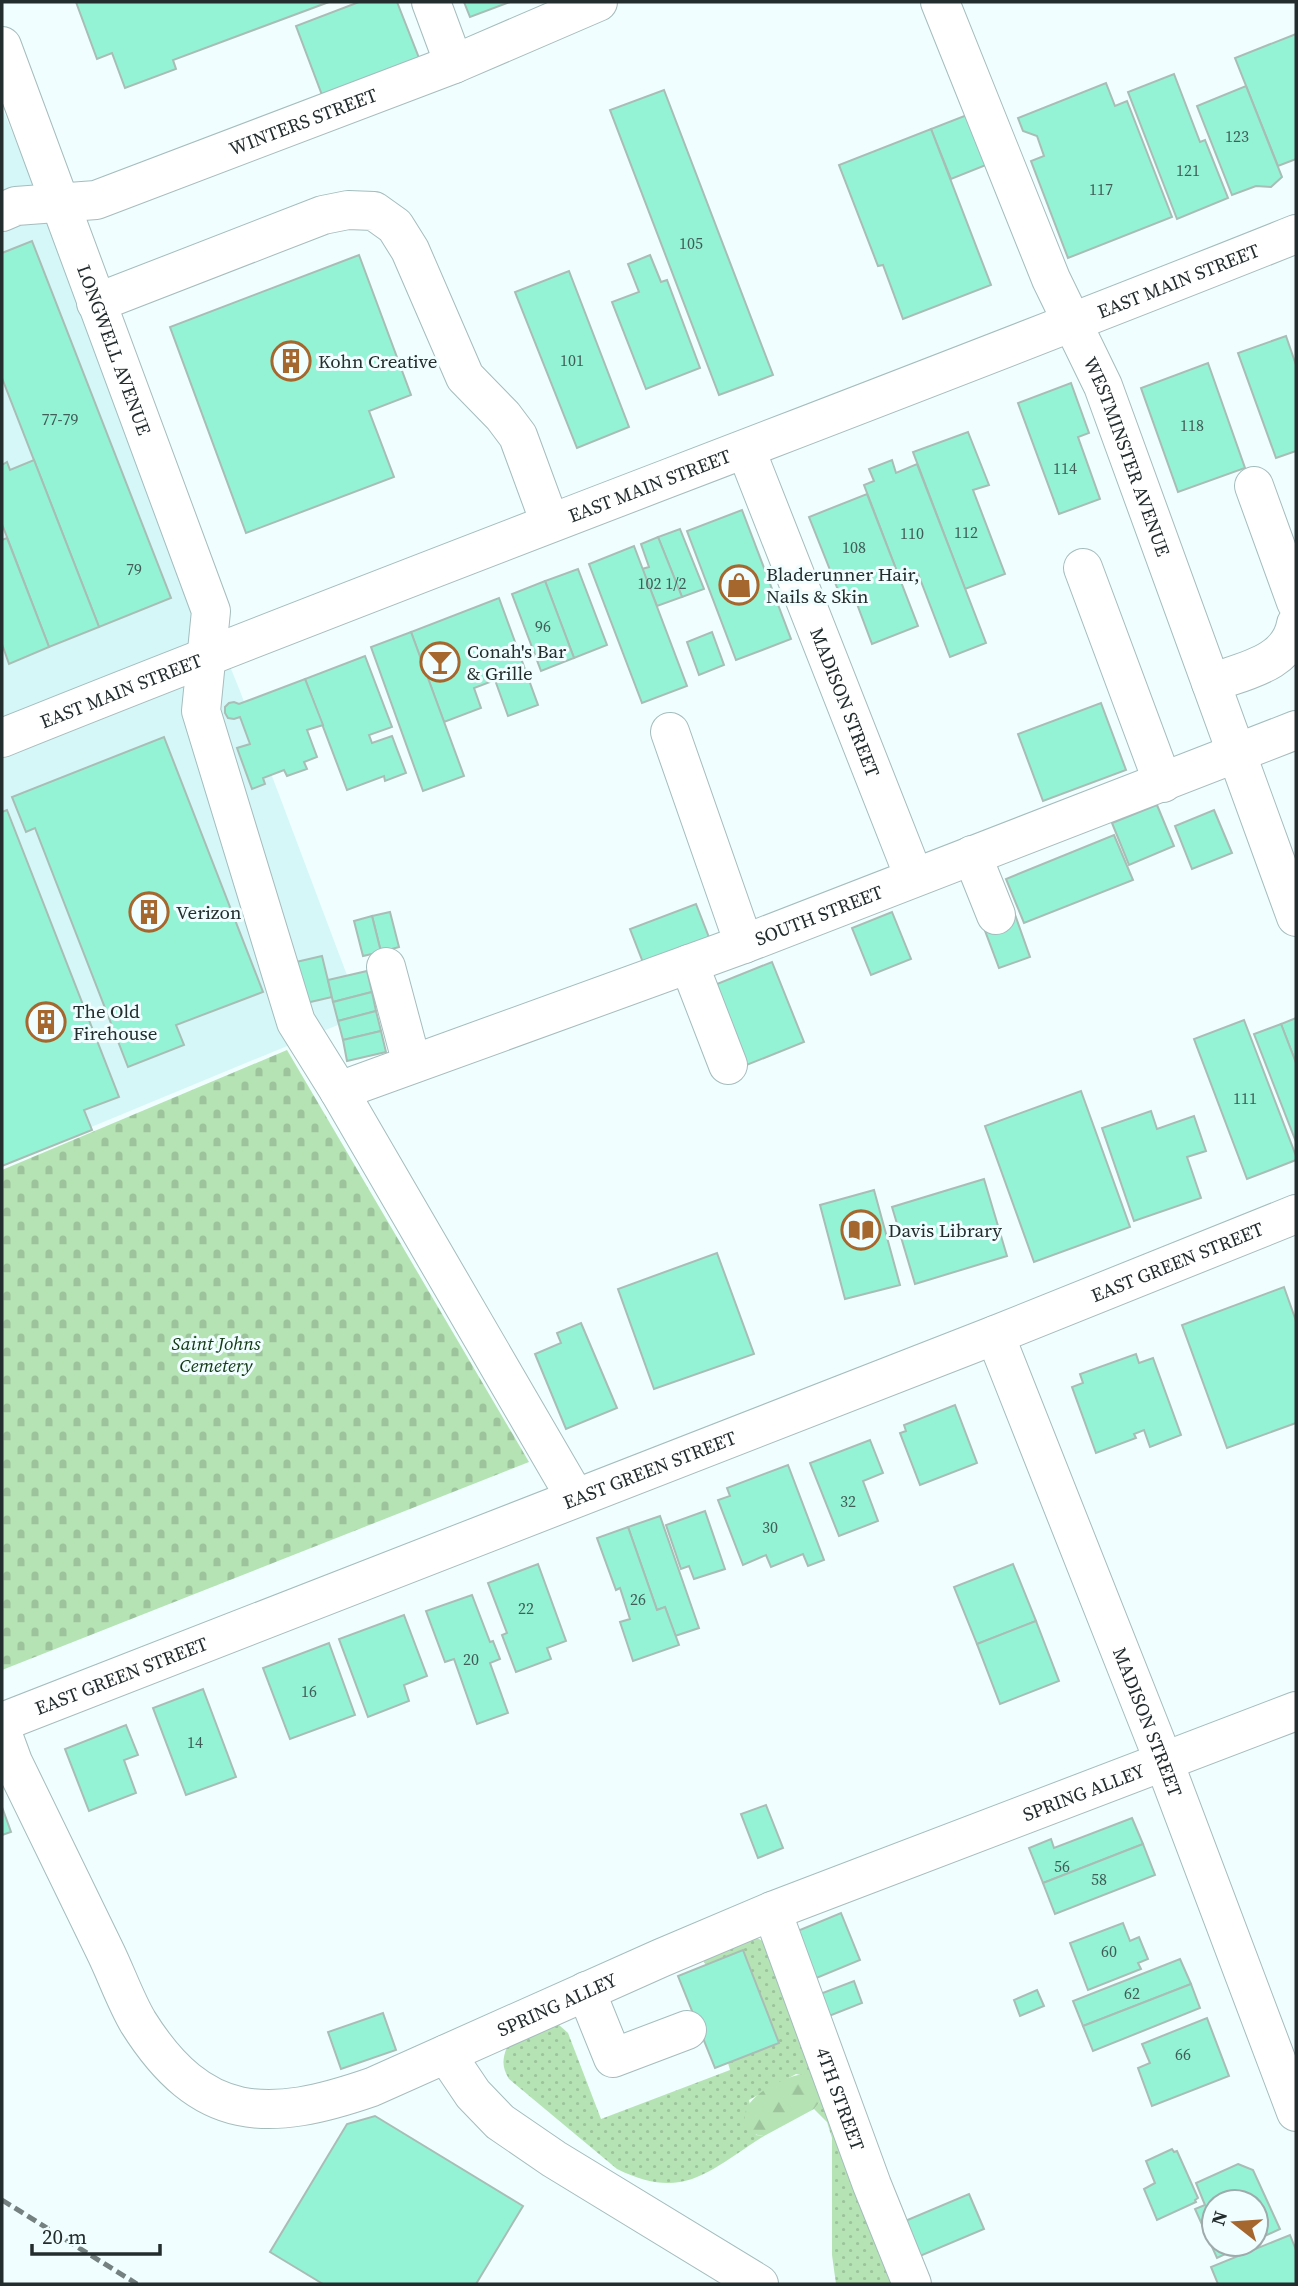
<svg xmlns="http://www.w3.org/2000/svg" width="1298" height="2286" viewBox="0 0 1298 2286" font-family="'Source Serif 4',serif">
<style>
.built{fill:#d5f7f8}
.green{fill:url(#green-dots)}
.forest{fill:url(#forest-firs)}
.cemetery{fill:url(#cemetery-stones)}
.building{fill:#95f3d5;stroke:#a8bdb5;stroke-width:2}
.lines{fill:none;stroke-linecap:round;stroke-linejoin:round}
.minor-casing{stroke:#a5bcbd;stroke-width:40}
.major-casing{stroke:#a5bcbd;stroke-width:40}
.minor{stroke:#fff;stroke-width:38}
.major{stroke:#fff;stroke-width:38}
.rail{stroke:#758081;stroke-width:5;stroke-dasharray:10 5;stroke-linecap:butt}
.labels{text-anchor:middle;stroke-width:6;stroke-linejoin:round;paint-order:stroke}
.number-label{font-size:16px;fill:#405e58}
.street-label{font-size:19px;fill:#242d2e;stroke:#f0feff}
.poi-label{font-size:19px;fill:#242d2e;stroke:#f0feff;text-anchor:start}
.park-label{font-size:19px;font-style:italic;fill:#103711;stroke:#f0feff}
</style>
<defs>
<pattern id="green-dots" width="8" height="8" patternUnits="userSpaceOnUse" patternTransform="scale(1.75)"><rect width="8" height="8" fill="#b5e3b4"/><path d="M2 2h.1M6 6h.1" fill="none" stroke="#9cc39b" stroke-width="1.8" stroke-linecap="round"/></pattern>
<pattern id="forest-firs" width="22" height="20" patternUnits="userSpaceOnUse" patternTransform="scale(1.75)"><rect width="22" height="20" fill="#b5e3b4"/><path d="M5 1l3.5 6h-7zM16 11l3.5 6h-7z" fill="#9cc39b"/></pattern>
<pattern id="cemetery-stones" width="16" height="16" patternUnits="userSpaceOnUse" patternTransform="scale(1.75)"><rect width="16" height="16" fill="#b5e3b4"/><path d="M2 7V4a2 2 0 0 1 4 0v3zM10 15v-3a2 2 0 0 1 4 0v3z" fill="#9cc39b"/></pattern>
</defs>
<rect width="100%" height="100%" fill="#f0feff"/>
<!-- built -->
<polygon class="built" points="2,107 240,691 362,1015 2,1164"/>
<!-- green -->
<g class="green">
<path d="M 750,1934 L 768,1944 L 820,2079 L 796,2074 L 749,2100 L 756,2135 L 764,2136 C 708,2171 684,2202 617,2169 L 509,2079 C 502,2067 502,2060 507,2047 L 553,2024 L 559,2025 L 568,2033 L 601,2119 L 730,2070 L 728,2063 L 779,2043 L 743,1951 L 706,1965 L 700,1956 Z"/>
<polygon points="822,2099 897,2284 836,2284 832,2255 832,2138 827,2122 814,2109"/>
</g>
<!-- forest -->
<path class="forest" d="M 808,2073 L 815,2075 L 822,2099 L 814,2109 L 764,2136 C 755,2135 749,2133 746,2125 C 735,2098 787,2075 808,2073 Z"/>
<!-- cemetery -->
<polygon class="cemetery" points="287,1050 529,1462 2,1670 2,1170"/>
<!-- building -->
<g class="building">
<polygon points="76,2 329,2 173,60 176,69 125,88 112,53 97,59"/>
<polygon points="359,2 397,2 419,58 322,95 296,26"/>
<polygon points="464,2 510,2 470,17"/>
<polygon points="1296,34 1296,159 1278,166 1235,58"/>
<polygon points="1174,74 1200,142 1205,140 1228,198 1177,219 1128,92"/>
<polygon points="1106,83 1115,106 1127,101 1172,217 1068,258 1031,161 1044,156 1037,136 1023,131 1018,118"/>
<polygon points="1246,86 1282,177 1271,187 1256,186 1232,195 1197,106"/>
<polygon points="664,90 773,375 719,395 610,110"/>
<polygon points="972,113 991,163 951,179 931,129"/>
<polygon points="931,129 991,285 903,319 883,265 878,266 839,165"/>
<polygon points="32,241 171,598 99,627 2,378 2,253"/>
<polygon points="359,255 411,395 369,411 394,477 246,533 170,327"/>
<polygon points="650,255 661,282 667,280 700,368 646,389 612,302 639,292 628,264"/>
<polygon points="569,271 629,427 577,448 515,292"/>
<polygon points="1286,336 1296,365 1296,451 1276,458 1238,353"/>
<polygon points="1208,363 1245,468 1178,492 1141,388"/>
<polygon points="1071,383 1089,433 1078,437 1100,499 1059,514 1018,403"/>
<polygon points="968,432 989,485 973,490 1005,574 965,589 913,452"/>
<polygon points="34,460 99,627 49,647 2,524 2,465 7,462 10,470"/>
<polygon points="892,460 896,473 917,464 986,643 950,657 917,571 899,577 864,485 874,481 869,469"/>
<polygon points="867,494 918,626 872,644 854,596 842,600 809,517"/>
<polygon points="742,510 791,639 736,660 687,531"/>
<polygon points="680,529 704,589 682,597 658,537"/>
<polygon points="658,537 682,597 657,606 642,569 649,567 641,544"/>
<polygon points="7,538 49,647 9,664 2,644 2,540"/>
<polygon points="634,546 687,686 642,703 589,564"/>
<polygon points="578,569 607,645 574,658 545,581"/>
<polygon points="545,581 574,658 541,671 512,594"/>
<polygon points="499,598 538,705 508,716 495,680 474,688 481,708 444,722 411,632"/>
<polygon points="411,632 464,776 423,791 371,647"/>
<polygon points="712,632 724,665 699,675 687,642"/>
<polygon points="365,656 392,727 369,735 372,743 392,736 406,773 385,781 384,776 347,790 305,679"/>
<polygon points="305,679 323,725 307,730 317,757 304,762 307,769 287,776 284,770 263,778 265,784 252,789 237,748 250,744 240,717 234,719 228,718 225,713 225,707 229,703 234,702 239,704"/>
<polygon points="1101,703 1126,770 1043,801 1018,734"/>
<polygon points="164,737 263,992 176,1025 184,1045 128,1067 35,828 26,832 12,797"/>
<polygon points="1157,805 1174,846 1129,865 1112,823"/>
<polygon points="7,810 119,1097 84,1110 92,1130 2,1166 2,812"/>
<polygon points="1214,810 1232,853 1192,869 1175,826"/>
<polygon points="1114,835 1133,880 1024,923 1006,879"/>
<polygon points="696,904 710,940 644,965 630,929"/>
<polygon points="1013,909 1030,957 999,968 981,920"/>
<polygon points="390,912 399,947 381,952 372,916"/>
<polygon points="892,912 911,959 871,975 852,928"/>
<polygon points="372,916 381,952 363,956 354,921"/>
<polygon points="322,956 332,997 306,1003 296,962"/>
<polygon points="772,962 804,1042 744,1066 712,986"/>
<polygon points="367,971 372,992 333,1002 328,980"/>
<polygon points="372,992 376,1011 338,1021 333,1002"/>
<polygon points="376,1011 381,1031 343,1040 338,1021"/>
<polygon points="1296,1018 1296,1063 1281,1024"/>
<polygon points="1244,1020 1296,1156 1296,1160 1247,1179 1194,1039"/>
<polygon points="1281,1024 1296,1063 1296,1142 1254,1034"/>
<polygon points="381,1031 386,1052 347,1061 343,1040"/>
<polygon points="1081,1091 1130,1227 1034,1262 985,1126"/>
<polygon points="1151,1111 1157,1129 1194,1116 1206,1151 1187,1157 1201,1198 1134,1221 1102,1128"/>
<polygon points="984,1179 1007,1256 915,1284 892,1207"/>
<polygon points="874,1190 900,1285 845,1299 820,1205"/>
<polygon points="717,1253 754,1354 654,1389 618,1289"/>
<polygon points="1284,1287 1296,1321 1296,1423 1227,1448 1182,1325"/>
<polygon points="581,1323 617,1408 566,1429 535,1354 561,1343 557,1333"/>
<polygon points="1136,1354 1139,1363 1153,1358 1181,1435 1150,1447 1144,1430 1134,1434 1136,1438 1096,1453 1072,1387 1083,1383 1080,1374"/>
<polygon points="955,1405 977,1463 920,1485 900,1433 906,1431 904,1425"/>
<polygon points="870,1440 883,1473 863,1481 878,1521 839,1536 810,1463"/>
<polygon points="788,1465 824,1560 808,1566 803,1554 771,1567 766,1555 743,1565 718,1500 730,1496 727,1488"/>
<polygon points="705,1511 725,1569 694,1579 689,1566 681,1569 666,1525"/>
<polygon points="660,1516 699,1628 675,1636 665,1607 657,1610 628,1527"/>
<polygon points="628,1527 657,1610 665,1607 679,1645 633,1661 620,1622 630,1619 620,1588 616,1590 597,1538"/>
<polygon points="538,1564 566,1641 547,1648 551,1659 516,1672 502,1635 507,1633 488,1583"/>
<polygon points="1013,1564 1036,1621 977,1644 954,1587"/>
<polygon points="472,1595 490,1642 493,1641 500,1659 490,1663 508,1713 477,1724 454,1659 445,1662 426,1611"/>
<polygon points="404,1615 427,1676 404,1685 409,1701 368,1717 339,1639"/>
<polygon points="1036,1621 1059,1681 1000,1704 977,1644"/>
<polygon points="329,1643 355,1715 290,1739 263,1668"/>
<polygon points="203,1689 236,1777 186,1795 153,1708"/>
<polygon points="126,1725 138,1755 124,1760 136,1793 89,1811 65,1749"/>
<polygon points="766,1805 783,1848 758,1858 741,1814"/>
<polygon points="2,1807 11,1832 2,1835"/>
<polygon points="1132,1818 1143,1844 1043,1883 1029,1848 1051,1839 1054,1848"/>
<polygon points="1143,1844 1155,1875 1055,1914 1043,1883"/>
<polygon points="841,1913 860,1960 814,1979 795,1932"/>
<polygon points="1123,1923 1130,1941 1139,1937 1148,1959 1138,1963 1141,1969 1088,1990 1070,1943"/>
<polygon points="743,1950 779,2043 715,2068 678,1976"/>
<polygon points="1180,1959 1191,1984 1083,2026 1073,2001"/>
<polygon points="854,1981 862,2003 829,2016 820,1994"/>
<polygon points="1191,1984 1200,2008 1093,2051 1083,2026"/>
<polygon points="1037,1990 1044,2006 1020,2016 1014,2000"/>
<polygon points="383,2013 396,2050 341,2069 328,2032"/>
<polygon points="1207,2018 1229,2076 1152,2106 1138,2068 1150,2063 1142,2044"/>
<polygon points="375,2116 523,2206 476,2284 323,2284 270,2252 347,2124"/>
<polygon points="1172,2149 1174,2152 1177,2151 1198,2198 1195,2200 1196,2202 1157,2220 1144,2189 1155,2183 1146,2161"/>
<polygon points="1238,2164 1253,2170 1280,2229 1256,2240 1256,2202 1214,2202 1214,2244 1247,2244 1217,2258 1195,2209 1205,2205 1196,2183"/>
<polygon points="969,2194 984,2229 920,2256 905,2221"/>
<polygon points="1290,2235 1296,2250 1296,2284 1218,2284 1211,2267"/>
</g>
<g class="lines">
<!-- minor casing -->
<g class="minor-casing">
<g id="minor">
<polyline points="431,2 454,64"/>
<path id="s1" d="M 940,2 L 1051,279 L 1103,386 L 1296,917"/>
<path id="s2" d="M 2,46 L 211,611 L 201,711 L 296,1022 L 339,1091 L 575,1497"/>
<path id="s3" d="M 2,212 L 16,206 L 96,200 L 454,64 L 598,2"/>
<polyline points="96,303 323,215 348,210 374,211 395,226 410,250 465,377 503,416 518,436 550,523"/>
<path id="s4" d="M 746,450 L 914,877"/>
<polyline points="1254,486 1296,602"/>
<polyline points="1083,568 1163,783"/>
<path d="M 1211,683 C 1243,671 1289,664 1296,624"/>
<polyline points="670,732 744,944"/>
<polyline points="972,855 996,915"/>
<polyline points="689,964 728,1065"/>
<polyline points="386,967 412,1064"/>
<path id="s5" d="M 339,1091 L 744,944 L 1296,730"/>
<path id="s6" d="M 995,1335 L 1164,1762 L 1296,2112"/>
<path id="s7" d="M 2,1722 L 995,1335 L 1296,1214"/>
<path id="s8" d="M 2,1732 L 13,1762 C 43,1824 74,1887 104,1949 C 116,1973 125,2000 138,2022 C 202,2124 268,2123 372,2087 L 661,1958 L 772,1911 L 1296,1711"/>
<path id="s9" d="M 772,1911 L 872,2185 L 912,2284"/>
<polyline points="586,1991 613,2058 687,2030"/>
<polyline points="446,2054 473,2094 500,2122 554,2159 759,2284"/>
</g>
</g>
<!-- major casing -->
<g class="major-casing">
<g id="major">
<path id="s10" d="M 2,738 C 432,565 866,406 1296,234"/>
</g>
</g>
<!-- minor -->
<use href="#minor" class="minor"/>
<!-- major -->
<use href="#major" class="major"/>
<!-- rail -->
<polyline class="rail" points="2,2200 137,2284"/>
</g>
<!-- icons -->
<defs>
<g id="building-ring" transform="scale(2.0125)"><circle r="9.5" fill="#f0feff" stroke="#a6672e" stroke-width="1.5"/><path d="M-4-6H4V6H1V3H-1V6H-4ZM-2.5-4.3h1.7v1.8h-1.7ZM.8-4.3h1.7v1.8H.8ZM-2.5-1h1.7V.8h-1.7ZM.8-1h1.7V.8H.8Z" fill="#a6672e"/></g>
<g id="shop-ring" transform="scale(2.0125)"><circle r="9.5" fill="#f0feff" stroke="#a6672e" stroke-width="1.5"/><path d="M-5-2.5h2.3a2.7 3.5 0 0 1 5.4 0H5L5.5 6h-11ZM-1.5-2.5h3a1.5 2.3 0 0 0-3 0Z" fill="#a6672e"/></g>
<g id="bar-ring" transform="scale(2.0125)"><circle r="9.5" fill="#f0feff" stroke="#a6672e" stroke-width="1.5"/><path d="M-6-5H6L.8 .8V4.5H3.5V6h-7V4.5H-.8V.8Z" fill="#a6672e"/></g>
<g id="library-ring" transform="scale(2.0125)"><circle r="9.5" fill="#f0feff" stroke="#a6672e" stroke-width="1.5"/><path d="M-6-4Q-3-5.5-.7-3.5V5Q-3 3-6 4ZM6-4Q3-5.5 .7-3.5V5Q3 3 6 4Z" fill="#a6672e"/></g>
</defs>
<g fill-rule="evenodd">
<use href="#building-ring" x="291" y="361"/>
<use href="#shop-ring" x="739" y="585"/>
<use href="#bar-ring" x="440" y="662"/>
<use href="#building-ring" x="149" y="912"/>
<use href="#building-ring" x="46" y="1022"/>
<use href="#library-ring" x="861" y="1230"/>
</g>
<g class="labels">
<!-- number labels -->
<g class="number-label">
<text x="1237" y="142">123</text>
<text x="1188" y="176">121</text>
<text x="1101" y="195">117</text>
<text x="691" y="249">105</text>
<text x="572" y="366">101</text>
<text x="60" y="425">77-79</text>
<text x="1192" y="431">118</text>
<text x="1065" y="474">114</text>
<text x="966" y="538">112</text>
<text x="912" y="539">110</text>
<text x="854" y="553">108</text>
<text x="134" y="575">79</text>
<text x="662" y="589">102 1/2</text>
<text x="543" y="632">96</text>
<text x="1245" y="1104">111</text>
<text x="848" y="1507">32</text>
<text x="770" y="1533">30</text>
<text x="638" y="1605">26</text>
<text x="526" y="1614">22</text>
<text x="471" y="1665">20</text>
<text x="309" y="1697">16</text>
<text x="195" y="1748">14</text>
<text x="1062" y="1872">56</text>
<text x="1099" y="1885">58</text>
<text x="1109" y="1957">60</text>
<text x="1132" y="1999">62</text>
<text x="1183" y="2060">66</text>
</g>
<!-- street labels -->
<g class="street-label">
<text dy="7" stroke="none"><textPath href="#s3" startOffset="317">WINTERS STREET</textPath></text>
<text dy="7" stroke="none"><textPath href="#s10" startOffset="1262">EAST MAIN STREET</textPath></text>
<text dy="7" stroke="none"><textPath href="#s2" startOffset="324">LONGWELL AVENUE</textPath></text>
<text dy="7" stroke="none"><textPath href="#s1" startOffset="492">WESTMINSTER AVENUE</textPath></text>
<text dy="7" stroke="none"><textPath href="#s10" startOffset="695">EAST MAIN STREET</textPath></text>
<text dy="7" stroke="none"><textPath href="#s10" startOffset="128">EAST MAIN STREET</textPath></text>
<text dy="7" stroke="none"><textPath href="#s4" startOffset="271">MADISON STREET</textPath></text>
<text dy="7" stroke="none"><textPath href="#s5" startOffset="511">SOUTH STREET</textPath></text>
<text dy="7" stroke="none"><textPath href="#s7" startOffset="1262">EAST GREEN STREET</textPath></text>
<text dy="7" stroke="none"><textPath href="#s7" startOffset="695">EAST GREEN STREET</textPath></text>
<text dy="7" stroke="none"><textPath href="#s7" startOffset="128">EAST GREEN STREET</textPath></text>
<text dy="7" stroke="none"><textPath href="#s6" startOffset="416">MADISON STREET</textPath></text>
<text dy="7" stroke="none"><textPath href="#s8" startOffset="1362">SPRING ALLEY</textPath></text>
<text dy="7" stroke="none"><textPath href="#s8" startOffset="794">SPRING ALLEY</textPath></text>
<text dy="7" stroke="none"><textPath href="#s9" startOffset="200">4TH STREET</textPath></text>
</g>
<!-- poi labels -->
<g class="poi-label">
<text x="318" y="368">Kohn Creative</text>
<text x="766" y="581">Bladerunner Hair,<tspan x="766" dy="22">Nails &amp; Skin</tspan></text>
<text x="467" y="658">Conah's Bar<tspan x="467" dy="22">&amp; Grille</tspan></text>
<text x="176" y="919">Verizon</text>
<text x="73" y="1018">The Old<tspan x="73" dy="22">Firehouse</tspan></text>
<text x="888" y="1237">Davis Library</text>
</g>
<!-- park labels -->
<g class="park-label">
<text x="216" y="1350">Saint Johns<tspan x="216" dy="22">Cemetery</tspan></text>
</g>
</g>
<!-- border -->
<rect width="1298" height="2286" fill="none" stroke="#242d2e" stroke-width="7"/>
<!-- north arrow -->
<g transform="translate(1235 2223) rotate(287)"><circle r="33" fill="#f0feff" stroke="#9eaaab" stroke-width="2"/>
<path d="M0-5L12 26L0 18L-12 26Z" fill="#a6672e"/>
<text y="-10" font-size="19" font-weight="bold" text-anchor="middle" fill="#242d2e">N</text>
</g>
<!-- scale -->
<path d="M32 2244v10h128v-10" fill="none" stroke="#242d2e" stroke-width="3.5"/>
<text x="42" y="2244" font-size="21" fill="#242d2e" stroke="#f0feff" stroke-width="5" paint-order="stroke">20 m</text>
</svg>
